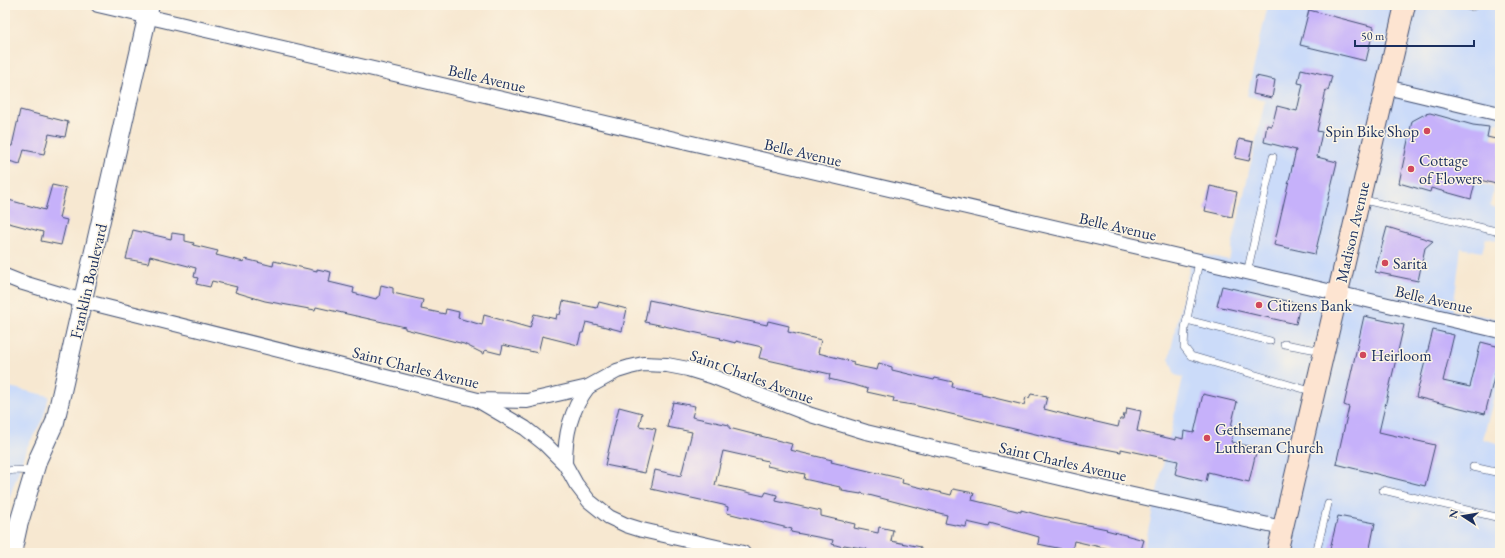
<svg xmlns="http://www.w3.org/2000/svg" width="1505" height="558" viewBox="0 0 1505 558" font-family="'EB Garamond',serif">
<style>
.built{fill:#cbdbf9}
.building{fill:#c6b1fa}
.lines{fill:none;stroke-linecap:round;stroke-linejoin:round}
.service-casing{stroke:#3c4b6f;stroke-width:8}
.minor-casing{stroke:#3c4b6f;stroke-width:16}
.tertiary-casing{stroke:#3c4b6f;stroke-width:20}
.secondary-casing{stroke:#3c4b6f;stroke-width:22}
.service{stroke:#fff;stroke-width:7}
.minor{stroke:#fff;stroke-width:14}
.tertiary{stroke:#fff;stroke-width:18}
.secondary{stroke:#fde4d1;stroke-width:20}
.poi-dot{fill:#d1495b;stroke:#fcf5e5;stroke-width:1.5}
.labels{text-anchor:middle;stroke-width:3;stroke-linejoin:round;paint-order:stroke}
.street-label{font-size:16px;fill:#1b2f5e;stroke:#fcf5e5}
.poi-label{font-size:16px;fill:#1b2f5e;stroke:#fcf5e5;text-anchor:start}
</style>
<rect width="100%" height="100%" fill="#fcf5e5"/>
<filter id="ink" filterUnits="userSpaceOnUse"><feTurbulence type="fractalNoise" baseFrequency=".025" numOctaves="2"/><feDisplacementMap in="SourceGraphic" scale="8" xChannelSelector="R" yChannelSelector="G"/><feConvolveMatrix kernelMatrix="1 2 1 2 8 2 1 2 1" color-interpolation-filters="sRGB"/></filter>
<filter id="wash" filterUnits="userSpaceOnUse"><feTurbulence type="fractalNoise" baseFrequency=".012" numOctaves="4" result="noise"/><feDisplacementMap in="SourceGraphic" scale="16" xChannelSelector="R" yChannelSelector="G"/><feGaussianBlur stdDeviation="0.9" result="paint"/><feColorMatrix in="noise" values="0 0 0 0 0 0 0 0 0 0 0 0 0 0 0 0 0 1.4 0 .05"/><feComposite in="paint" operator="in"/></filter>
<g filter="url(#wash)">
<rect width="100%" height="100%" fill="#f7e8d1"/>
<!-- built -->
<g class="built">
<polygon points="1268,5 1500,5 1500,123 1496,122 1480,184 1494,187 1490,206 1500,209 1500,241 1486,238 1482,252 1461,248 1453,311 1500,319 1500,374 1483,439 1500,444 1500,553 1143,553 1183,377 1175,375 1169,358 1193,252 1229,260 1265,100 1247,96"/>
<polygon points="5,386 49,396 43,419 26,449 5,511"/>
</g>
<g id="blocks">
<!-- building -->
<g class="building">
<polygon points="1309,10 1374,27 1366,61 1300,45"/>
<polygon points="1301,69 1332,76 1328,91 1326,90 1317,131 1322,132 1317,157 1337,162 1315,254 1274,245 1296,150 1264,142 1267,125 1272,126 1277,106 1297,111 1303,84 1298,83"/>
<polygon points="1256,76 1275,80 1272,98 1253,94"/>
<polygon points="20,110 68,122 65,137 49,134 44,154 24,150 20,164 5,160 9,146 12,146"/>
<polygon points="1430,113 1473,125 1489,127 1487,137 1500,140 1500,185 1476,179 1471,199 1431,188 1430,192 1399,183 1412,121 1425,114"/>
<polygon points="1239,139 1253,142 1249,161 1235,158"/>
<polygon points="52,185 66,188 59,218 67,220 61,245 41,241 43,232 5,222 5,199 45,210"/>
<polygon points="1210,186 1237,192 1232,217 1205,211"/>
<polygon points="1387,227 1433,241 1425,248 1418,281 1375,272"/>
<polygon points="133,230 171,239 172,233 185,235 185,241 194,243 193,245 218,251 216,255 244,262 245,259 273,266 274,261 317,271 317,269 331,272 329,282 354,288 353,293 376,299 377,297 379,297 381,285 393,288 393,293 423,300 421,309 445,314 446,309 459,312 458,318 482,325 484,315 530,328 534,314 556,319 557,314 560,315 563,301 597,308 599,302 627,309 622,331 586,322 583,333 581,333 578,345 542,336 538,353 503,345 501,354 485,350 484,354 464,344 405,329 405,327 316,307 315,310 265,301 235,292 237,287 212,281 210,287 196,284 198,278 194,277 196,268 150,256 148,263 126,259"/>
<polygon points="1222,286 1300,304 1296,324 1217,306"/>
<polygon points="649,300 767,325 768,321 789,326 788,332 821,340 818,353 854,362 853,365 877,370 879,363 892,367 892,370 934,380 935,378 953,382 952,387 982,393 982,395 1024,405 1026,397 1029,398 1031,394 1047,397 1044,409 1075,417 1118,427 1120,419 1123,419 1124,414 1126,414 1127,408 1141,411 1137,431 1176,440 1176,437 1183,439 1184,431 1194,433 1203,394 1237,402 1230,430 1233,431 1231,442 1257,448 1249,482 1208,472 1206,482 1175,474 1178,461 1121,449 1121,452 1069,442 913,405 893,402 894,398 867,392 868,389 858,386 829,379 830,374 759,358 762,347 736,341 736,343 720,339 721,338 645,322"/>
<polygon points="1364,316 1404,325 1379,432 1435,445 1425,486 1336,464 1349,407 1344,405"/>
<polygon points="1433,330 1454,335 1443,381 1470,387 1481,342 1500,347 1500,354 1485,414 1416,397"/>
<polygon points="673,402 695,406 692,417 729,425 729,428 792,444 790,450 832,460 831,462 903,479 902,483 951,495 953,489 974,493 972,500 1021,512 1021,510 1043,516 1107,529 1106,530 1144,540 1140,553 1118,553 1118,551 1074,541 1072,551 1038,544 1039,537 990,523 989,527 967,522 966,527 945,523 947,515 861,493 861,494 842,491 843,489 840,489 840,487 804,479 805,474 767,466 768,461 723,451 715,485 764,496 766,492 777,495 776,501 821,511 821,516 855,524 854,528 878,533 879,527 893,530 891,541 921,547 920,553 866,553 867,549 844,545 843,547 832,544 833,540 791,532 792,529 727,513 728,507 723,505 651,489 655,470 681,476 692,432 667,427"/>
<polygon points="619,407 642,413 639,426 656,429 645,473 605,465"/>
<polygon points="1338,516 1375,523 1369,553 1329,553"/>
</g>
</g>
</g>
<g filter="url(#ink)">
<use href="#blocks" fill-opacity="0" stroke="#3c4b6f" stroke-width="1"/>
<g class="lines">
<!-- service casing -->
<g class="service-casing">
<g id="service">
<polyline points="1461,5 1472,7 1476,5"/>
<polyline points="1360,199 1500,232"/>
<polyline points="1199,262 1185,328 1184,347 1191,356 1314,392"/>
<polyline points="1247,273 1273,157"/>
<polyline points="1187,320 1270,341"/>
<polyline points="1284,344 1323,351"/>
<polyline points="1473,467 1500,473"/>
<polyline points="5,476 7,471 15,470 33,471"/>
<polyline points="1383,490 1500,518"/>
<polyline points="1316,553 1328,504"/>
</g>
</g>
<!-- minor casing -->
<g class="minor-casing">
<g id="minor">
<polyline points="98,5 1500,331"/>
<polyline points="1386,87 1500,114"/>
<polyline points="5,276 20,282 83,301 478,400 527,401 588,387 617,371 630,367 643,364 667,365 688,369 711,376 811,415 866,432 1124,493 1282,528"/>
<polyline points="479,401 525,428 545,444 565,464 576,484 589,501 609,517 626,525 642,530 743,553"/>
<path d="M 565,464 C 565,435 570,411 588,387"/>
</g>
</g>
<!-- tertiary casing -->
<g class="tertiary-casing">
<polyline id="tertiary" points="12,553 18,526 38,459 55,422 150,5"/>
</g>
<!-- secondary casing -->
<g class="secondary-casing">
<polyline id="secondary" points="1277,553 1405,5"/>
</g>
<!-- service -->
<use href="#service" class="service"/>
<!-- minor -->
<use href="#minor" class="minor"/>
<!-- tertiary -->
<use href="#tertiary" class="tertiary"/>
<!-- secondary -->
<use href="#secondary" class="secondary"/>
</g>
</g>
<!-- markers -->
<g class="poi-dot">
<circle cx="1427" cy="131" r="4"/>
<circle cx="1411" cy="169" r="4"/>
<circle cx="1385" cy="263" r="4"/>
<circle cx="1259" cy="305" r="4"/>
<circle cx="1363" cy="355" r="4"/>
<circle cx="1207" cy="438" r="4"/>
</g>
<g class="labels">
<!-- street labels -->
<g class="street-label">
<text transform="translate(487 78) rotate(13)" y="6">Belle Avenue</text>
<text transform="translate(803 152) rotate(13)" y="6">Belle Avenue</text>
<text transform="translate(1118 226) rotate(13)" y="6">Belle Avenue</text>
<text transform="translate(1352 232) rotate(-77)" y="6">Madison Avenue</text>
<text transform="translate(88 281) rotate(-77)" y="6">Franklin Boulevard</text>
<text transform="translate(1434 299) rotate(13)" y="6">Belle Avenue</text>
<text transform="translate(416 367) rotate(14)" y="6">Saint Charles Avenue</text>
<text transform="translate(752 376) rotate(20)" y="6">Saint Charles Avenue</text>
<text transform="translate(1063 461) rotate(13)" y="6">Saint Charles Avenue</text>
</g>
<!-- poi labels -->
<g class="poi-label">
<text x="1419" y="137" text-anchor="end">Spin Bike Shop</text>
<text x="1419" y="166">Cottage<tspan x="1419" dy="18">of Flowers</tspan></text>
<text x="1393" y="269">Sarita</text>
<text x="1267" y="311">Citizens Bank</text>
<text x="1371" y="361">Heirloom</text>
<text x="1215" y="435">Gethsemane<tspan x="1215" dy="18">Lutheran Church</tspan></text>
</g>
</g>
<!-- margin -->
<rect width="1505" height="558" fill="none" stroke="#fcf5e5" stroke-width="20"/>
<!-- north arrow -->
<g transform="translate(1463 516) rotate(282)" stroke="#fcf5e5" stroke-width="3" paint-order="stroke">
<path d="M0-3L7 15L0 10L-7 15Z" fill="#1b2f5e"/>
<text y="-6" font-size="11" font-weight="bold" text-anchor="middle" fill="#1b2f5e">N</text>
</g>
<!-- scale -->
<path d="M1355 40v6h119v-6" fill="none" stroke="#1b2f5e" stroke-width="2"/>
<text x="1361" y="40" font-size="12" fill="#1b2f5e" stroke="#fcf5e5" stroke-width="3" paint-order="stroke">50 m</text>
</svg>
